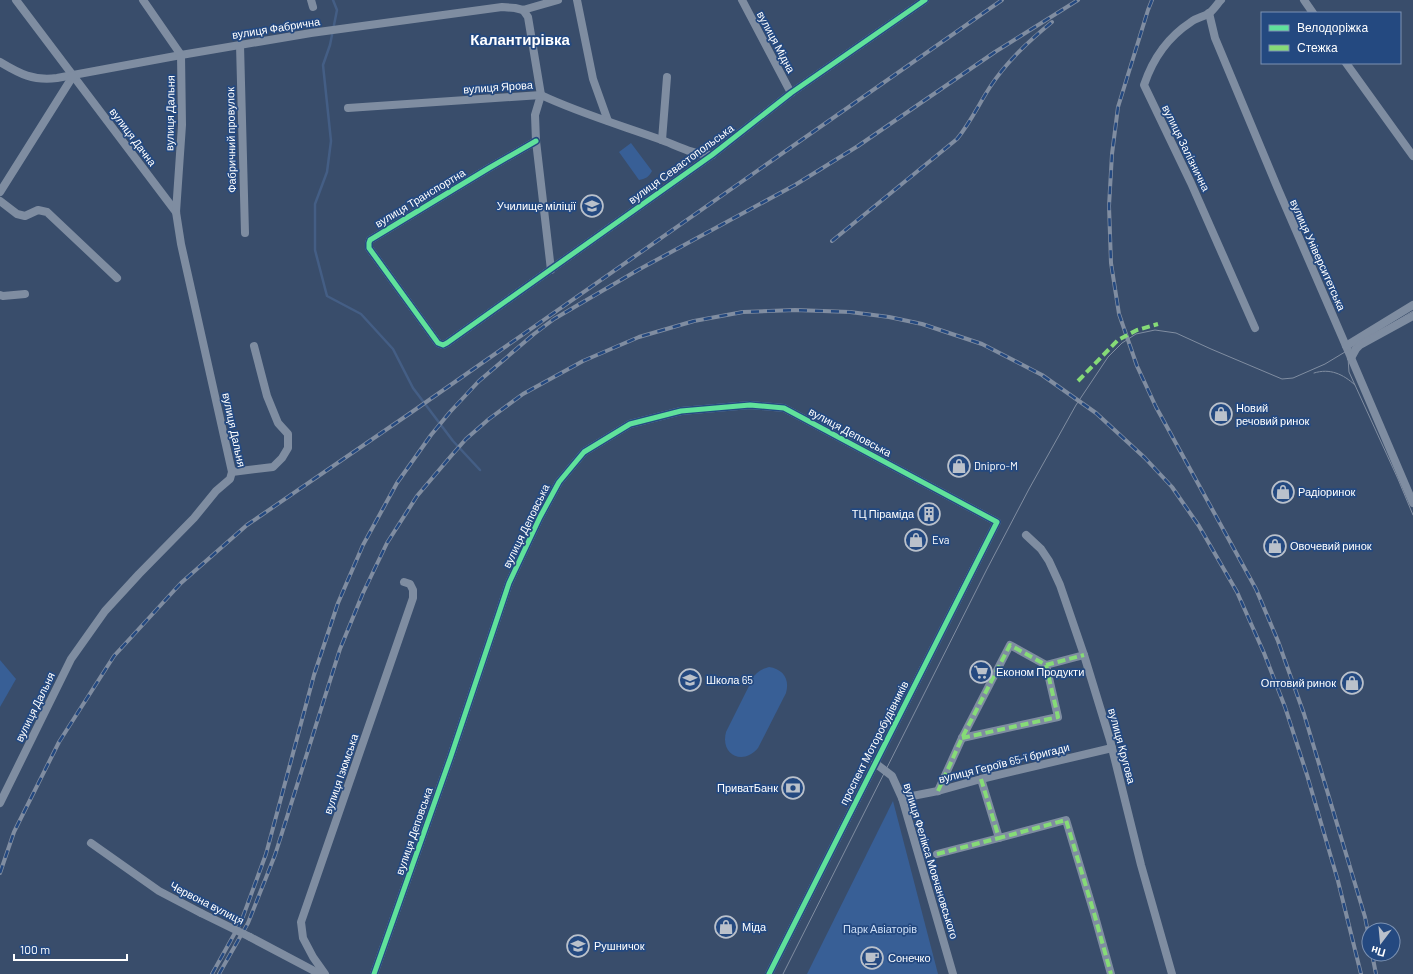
<svg xmlns="http://www.w3.org/2000/svg" width="1413" height="974" viewBox="0 0 1413 974" font-family="Barlow,sans-serif">
<style>
.green{fill:#385f96}
.lines{fill:none;stroke-linecap:round;stroke-linejoin:round}
.stream{stroke:#445e85;stroke-width:2.5}
.minor{stroke:#7f8da1;stroke-width:8}
.tram{stroke:#808da1;stroke-width:1}
.rail-casing{stroke:#808da1;stroke-width:4}
.rail{stroke:#244980;stroke-width:2.5;stroke-dasharray:8;stroke-linecap:butt}
.minor-bridge{stroke:#7f8da1;stroke-width:8}
.quiet{stroke:#86db77;stroke-width:4;stroke-dasharray:8 4;stroke-linecap:butt}
.cycleway-casing{stroke:#244980;stroke-width:8}
.cycleway{stroke:#60e19b;stroke-width:5}
.labels{text-anchor:middle;stroke-width:3.5;stroke-linejoin:round;paint-order:stroke}
.street-label{font-size:11px;fill:#fff;stroke:#244980}
.poi-label{font-size:11px;fill:#fff;stroke:#244980;text-anchor:start}
.park-label{font-size:11px;fill:#cddef5;stroke:#244980}
.district-label{font-size:15px;font-weight:bold;fill:#fff;stroke:#244980}
</style>
<rect width="100%" height="100%" fill="#394d6b"/>
<!-- green -->
<g class="green">
<path d="M 631,143 L 652,171 C 649,177 645,179 639,180 L 619,152 Z"/>
<polygon points="0,660 16,679 0,707"/>
<path d="M 769,667 C 783,669 790,679 786,693 L 758,748 C 743,766 720,755 726,732 L 754,676 C 758,671 762,669 769,667 Z"/>
<polygon points="893,801 938,974 807,974"/>
</g>
<g class="lines">
<!-- stream -->
<polyline class="stream" points="333,0 337,10 330,45 323,65 331,141 327,172 315,204 315,250 327,296 361,314 393,349 413,388 453,441 480,470"/>
<!-- minor -->
<g class="minor">
<polyline points="16,0 176,212"/>
<polyline points="311,0 313,7"/>
<polyline points="577,0 593,79 608,121"/>
<polyline points="742,0 791,93"/>
<path d="M 1221,0 C 1217,4 1213,11 1208,14 C 1203,17 1196,18 1191,22 C 1168,37 1153,58 1144,85 L 1191,183 L 1255,328"/>
<polyline points="1304,0 1313,13"/>
<polyline points="523,10 528,17 541,95 535,115 536,141 551,270"/>
<polyline points="1209,13 1215,38 1278,189 1346,346 1413,503"/>
<polyline points="240,45 245,233"/>
<path d="M 0,62 C 20,74 33,81 57,78 L 181,55 L 311,33 L 502,7 L 515,8 L 523,10 L 558,0"/>
<polyline points="1346,63 1413,156"/>
<path d="M 348,108 L 541,95 C 579,113 620,125 659,139 C 676,145 693,155 712,155"/>
<polyline points="662,140 667,77"/>
<polyline points="536,141 489,168 370,240 369,243 369,248 438,343 443,345 447,343 712,155 791,93 925,0"/>
<polyline points="0,192 73,76"/>
<polyline points="0,201 17,214 25,216 38,210 47,212 117,278"/>
<polyline points="0,295 3,296 25,294"/>
<polyline points="1346,346 1413,305"/>
<polyline points="1351,358 1356,349 1360,345 1413,316"/>
<polyline points="232,472 273,467 282,458 288,448 288,434 278,423 267,396 254,346"/>
<polyline points="1026,535 1041,549 1049,561 1060,585 1084,655 1110,740 1141,865 1172,974"/>
<polyline points="962,738 1058,717 1046,665"/>
<polyline points="875,763 892,776 902,798 953,974"/>
<polyline points="981,779 999,838 1066,820 1094,913 1111,974"/>
<polyline points="938,791 962,738 1010,645 1046,665 1084,655"/>
<polyline points="902,798 938,791 981,779 1112,748"/>
<polyline points="0,803 71,659 105,611 139,574 194,518 216,491 230,479 232,472 181,244 176,212 182,125 181,55 143,0"/>
<polyline points="91,843 159,891 201,913"/>
<polyline points="937,854 999,838"/>
<polyline points="250,937 320,974"/>
<polyline points="325,974 313,957 303,938 301,922 413,598 413,590 410,584 404,582"/>
<polyline points="374,974 451,756 509,583 540,517 559,482 584,452 630,424 681,411 750,405 784,408 997,522 769,974"/>
</g>
<!-- tram -->
<g class="tram">
<polyline points="1354,346 1348,358 1349,372 1398,479 1413,515"/>
<path d="M 1314,373 C 1330,368 1343,374 1355,385"/>
<polyline points="783,974 987,569 1029,489 1076,405 1108,357 1122,343 1136,334 1155,330 1176,333 1211,349 1282,379 1293,378 1325,364 1413,311"/>
</g>
<!-- rail casing -->
<g class="rail-casing">
<g id="rail">
<polyline points="1152,0 1148,10 1118,107 1112,154 1109,206 1111,263 1119,314 1137,366 1156,407 1256,589 1278,641 1304,714 1365,917 1369,938"/>
<path d="M 832,241 L 957,139 C 970,123 979,104 990,87 C 1007,61 1029,41 1052,22"/>
<polyline points="0,873 14,832 59,742 114,656 181,583 247,525 409,414 1002,0"/>
<polyline points="1372,954 1376,974"/>
<polyline points="212,974 241,922 266,854 314,675 338,603 363,545 397,483 431,435 450,412 479,381 534,334 554,319 638,270 795,185 858,146 995,52 1078,0"/>
<polyline points="219,974 248,923 275,855 340,649 363,593 387,543 417,496 451,456 466,439 489,419 523,394 583,361 639,337 694,321 743,312 795,310 850,312 889,317 922,324 982,344 1042,375 1096,413 1145,458 1172,487 1199,526 1237,592 1264,653 1285,707 1307,775 1338,881 1361,974"/>
</g>
</g>
<!-- rail -->
<use href="#rail" class="rail"/>
<!-- minor-bridge -->
<polyline class="minor-bridge" points="201,913 250,937"/>
<!-- quiet -->
<g class="quiet">
<polyline points="1078,381 1118,340 1137,330 1158,324"/>
<polyline points="962,738 1058,717 1046,665"/>
<polyline points="981,779 999,838 1066,820 1094,913 1111,974"/>
<polyline points="938,791 962,738 1010,645 1046,665 1084,655"/>
<polyline points="937,854 999,838"/>
</g>
<!-- cycleway casing -->
<g class="cycleway-casing">
<g id="cycleway">
<polyline points="536,141 489,168 370,240 369,243 369,248 438,343 443,345 447,343 712,155 791,93 925,0"/>
<polyline points="374,974 451,756 509,583 540,517 559,482 584,452 630,424 681,411 750,405 784,408 997,522 769,974"/>
</g>
</g>
<!-- cycleway -->
<use href="#cycleway" class="cycleway"/>
</g>
<!-- icons -->
<defs>
<g id="university-ring" transform="scale(1.15)"><circle r="9.5" fill="#244980" stroke="#bac1cb" stroke-width="1.5"/><path d="M0-5L7-2L0 1L-7-2ZM-4 1L0 2.5L4 1V4Q0 6-4 4Z" fill="#bac1cb"/></g>
<g id="shop-ring" transform="scale(1.15)"><circle r="9.5" fill="#244980" stroke="#bac1cb" stroke-width="1.5"/><path d="M-5-2.5h2.3a2.7 3.5 0 0 1 5.4 0H5L5.5 6h-11ZM-1.5-2.5h3a1.5 2.3 0 0 0-3 0Z" fill="#bac1cb"/></g>
<g id="building-ring" transform="scale(1.15)"><circle r="9.5" fill="#244980" stroke="#bac1cb" stroke-width="1.5"/><path d="M-4-6H4V6H1V3H-1V6H-4ZM-2.5-4.3h1.7v1.8h-1.7ZM.8-4.3h1.7v1.8H.8ZM-2.5-1h1.7V.8h-1.7ZM.8-1h1.7V.8H.8Z" fill="#bac1cb"/></g>
<g id="supermarket-ring" transform="scale(1.15)"><circle r="9.5" fill="#244980" stroke="#bac1cb" stroke-width="1.5"/><path d="M-6-5.5h2.5l.6 2H6L4.5 2H-2.5L-4.4-4H-6ZM-1.5 3.2a1.3 1.3 0 1 0 .1 0ZM3 3.2a1.3 1.3 0 1 0 .1 0Z" fill="#bac1cb"/></g>
<g id="school-ring" transform="scale(1.15)"><circle r="9.5" fill="#244980" stroke="#bac1cb" stroke-width="1.5"/><path d="M0-5L7-2L0 1L-7-2ZM-4 1L0 2.5L4 1V4Q0 6-4 4Z" fill="#bac1cb"/></g>
<g id="bank-ring" transform="scale(1.15)"><circle r="9.5" fill="#244980" stroke="#bac1cb" stroke-width="1.5"/><path d="M-6-4H6V4H-6ZM0-2.3a2.3 2.3 0 1 0 0 4.6a2.3 2.3 0 1 0 0-4.6Z" fill="#bac1cb"/></g>
<g id="cafe-ring" transform="scale(1.15)"><circle r="9.5" fill="#244980" stroke="#bac1cb" stroke-width="1.5"/><path d="M-5.5-4.5H6V0H3Q3 3.5 0 3.5H-2.5Q-5.5 3.5-5.5 0ZM3-3.2v2h1.7v-2ZM-6 4.5H4V6H-6Z" fill="#bac1cb"/></g>
</defs>
<g fill-rule="evenodd">
<use href="#university-ring" x="592" y="206"/>
<use href="#shop-ring" x="1221" y="414"/>
<use href="#shop-ring" x="959" y="466"/>
<use href="#shop-ring" x="1283" y="492"/>
<use href="#building-ring" x="929" y="514"/>
<use href="#shop-ring" x="916" y="540"/>
<use href="#shop-ring" x="1275" y="546"/>
<use href="#supermarket-ring" x="981" y="672"/>
<use href="#school-ring" x="690" y="680"/>
<use href="#shop-ring" x="1352" y="683"/>
<use href="#bank-ring" x="793" y="788"/>
<use href="#shop-ring" x="726" y="927"/>
<use href="#school-ring" x="578" y="946"/>
<use href="#cafe-ring" x="872" y="958"/>
</g>
<g class="labels">
<!-- street labels -->
<g class="street-label">
<text transform="translate(276 28) rotate(-9)" y="4">вулиця Фабрична</text>
<text transform="translate(776 42) rotate(62)" y="4">вулиця Мідна</text>
<text transform="translate(498 87) rotate(-4)" y="4">вулиця Ярова</text>
<text transform="translate(170 113) rotate(-89)" y="4">вулиця Дальня</text>
<text transform="translate(133 137) rotate(53)" y="4">вулиця Дачна</text>
<text transform="translate(231 140) rotate(-91)" y="4">Фабричний провулок</text>
<text transform="translate(1186 148) rotate(64)" y="4">вулиця Залізнична</text>
<text transform="translate(681 164) rotate(-36)" y="4">вулиця Севастопольська</text>
<text transform="translate(420 198) rotate(-31)" y="4">вулиця Транспортна</text>
<text transform="translate(1318 255) rotate(66)" y="4">вулиця Університетська</text>
<text transform="translate(234 430) rotate(78)" y="4">вулиця Дальня</text>
<text transform="translate(850 432) rotate(28)" y="4">вулиця Деповська</text>
<text transform="translate(526 526) rotate(-64)" y="4">вулиця Деповська</text>
<text transform="translate(35 707) rotate(-64)" y="4">вулиця Дальня</text>
<text transform="translate(874 743) rotate(-63)" y="4">проспект Моторобудівників</text>
<text transform="translate(1122 746) rotate(75)" y="4">вулиця Кругова</text>
<text transform="translate(1004 763) rotate(-14)" y="4">вулиця Героїв 65-ї бригади</text>
<text transform="translate(341 774) rotate(-71)" y="4">вулиця Ізюмська</text>
<text transform="translate(414 831) rotate(-71)" y="4">вулиця Деповська</text>
<text transform="translate(931 861) rotate(73)" y="4">вулиця Фелікса Мовчановського</text>
<text transform="translate(207 903) rotate(27)" y="4">Червона вулиця</text>
</g>
<!-- poi labels -->
<g class="poi-label">
<text x="576" y="210" text-anchor="end">Училище міліції</text>
<text x="1236" y="412">Новий<tspan x="1236" dy="13">речовий ринок</tspan></text>
<text x="974" y="470">Dnipro-M</text>
<text x="1298" y="496">Радіоринок</text>
<text x="914" y="518" text-anchor="end">ТЦ Піраміда</text>
<text x="932" y="544">Eva</text>
<text x="1290" y="550">Овочевий ринок</text>
<text x="996" y="676">Економ Продукти</text>
<text x="706" y="684">Школа 65</text>
<text x="1336" y="687" text-anchor="end">Оптовий ринок</text>
<text x="778" y="792" text-anchor="end">ПриватБанк</text>
<text x="742" y="931">Міда</text>
<text x="594" y="950">Рушничок</text>
<text x="888" y="962">Сонечко</text>
</g>
<!-- park labels -->
<g class="park-label">
<text x="880" y="933">Парк Авіаторів</text>
</g>
<!-- district labels -->
<g class="district-label">
<text x="520" y="45">Калантирівка</text>
</g>
</g>
<!-- legend -->
<rect x="1261" y="12" width="140" height="52" fill="#244980" stroke="#7c92b3"/>
<rect x="1269" y="25" width="20" height="6" fill="#60e19b" stroke="#7c92b3"/>
<text x="1297" y="32" font-size="12" fill="#ffffff">Велодоріжка</text>
<rect x="1269" y="45" width="20" height="6" fill="#86db77" stroke="#7c92b3"/>
<text x="1297" y="52" font-size="12" fill="#ffffff">Стежка</text>
<!-- north arrow -->
<g transform="translate(1381 942) rotate(196)"><circle r="19" fill="#244980" stroke="#7c92b3"/>
<path d="M0-3L7 15L0 10L-7 15Z" fill="#bac1cb"/>
<text y="-6" font-size="11" font-weight="bold" text-anchor="middle" fill="#ffffff">Пн</text>
</g>
<!-- scale -->
<path d="M14 954v6h113v-6" fill="none" stroke="#ffffff" stroke-width="2"/>
<text x="20" y="954" font-size="12" fill="#ffffff" stroke="#244980" stroke-width="3" paint-order="stroke">100 m</text>
</svg>
